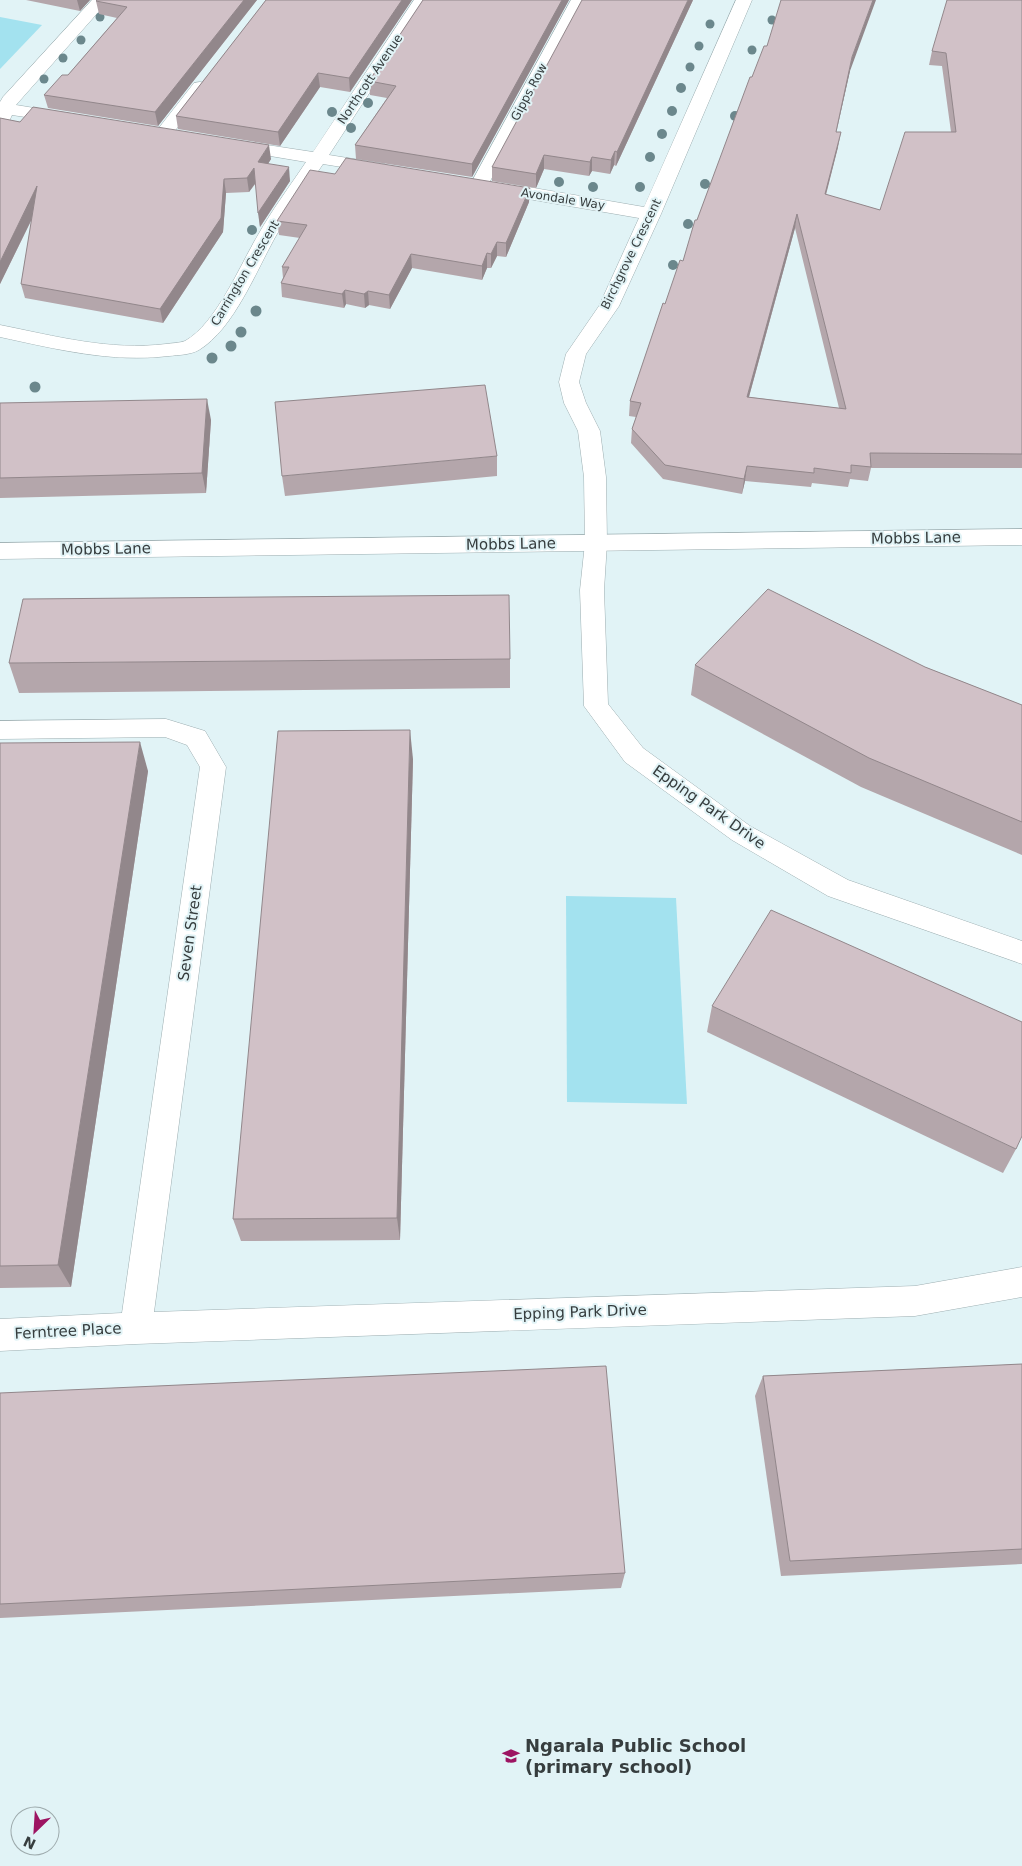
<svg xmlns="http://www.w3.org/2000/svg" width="1022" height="1866" viewBox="0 0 1022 1866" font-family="'DejaVu Sans',sans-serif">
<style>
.green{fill:#a3e2ef}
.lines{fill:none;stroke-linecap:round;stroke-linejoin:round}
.lane-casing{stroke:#9daeb1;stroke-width:1}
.street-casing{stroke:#9daeb1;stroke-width:1}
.secondary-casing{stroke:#9daeb1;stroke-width:1}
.lane{fill:#fff;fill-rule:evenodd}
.street{fill:#fff;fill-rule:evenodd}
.secondary{fill:#fff;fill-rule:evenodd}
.tree{fill:#6b878c}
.wall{fill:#b4a6ab;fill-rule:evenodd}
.shaded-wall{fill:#92878b}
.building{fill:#d1c1c7;stroke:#92878b;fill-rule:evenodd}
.labels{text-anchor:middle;stroke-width:4;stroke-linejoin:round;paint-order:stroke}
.far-street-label{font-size:12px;fill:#363d3e;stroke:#e1f3f6}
.street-label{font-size:15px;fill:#363d3e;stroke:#e1f3f6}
.near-poi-label{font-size:18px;font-weight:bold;fill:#363d3e;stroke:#e1f3f6;text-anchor:start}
</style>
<rect width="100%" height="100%" fill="#e1f3f6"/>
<!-- green -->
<g class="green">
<polygon points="0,17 42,25 0,69"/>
<polygon points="566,896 676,898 687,1104 567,1102"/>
</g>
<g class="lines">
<!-- lane casing -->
<g class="lane-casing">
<g id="lane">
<polygon points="571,0 587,0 488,185 486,189 479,191 472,189 470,185"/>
<polygon points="200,82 206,83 209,87 206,91 170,137 164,138 158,137 155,133 158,129 194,83"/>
</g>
</g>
<!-- street casing -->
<g class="street-casing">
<g id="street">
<polygon points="92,0 109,0 16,105 71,114 74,118 71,122 65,123 12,115 6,128 0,129 0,102 3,97"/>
<path d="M 414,0 L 430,0 L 329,155 L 379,163 L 385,164 L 388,168 L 385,172 L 379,173 L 323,164 C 307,188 291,210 277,234 C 257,269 234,329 199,350 C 190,355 178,355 169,356 C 111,363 56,349 0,337 L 0,325 C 55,336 110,351 166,344 C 172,343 180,343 185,341 C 216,324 240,265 258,235 C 272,210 290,186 306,162 L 228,149 L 225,145 L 228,141 L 234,140 L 313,152 Z"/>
<polygon points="736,0 752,0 661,214 619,306 586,354 579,382 586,403 600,431 606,477 607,543 604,590 608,704 643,748 750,826 848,880 1022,941 1022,964 828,896 732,840 625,762 584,706 580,590 585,543 584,477 578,431 564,403 559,382 566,354 599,306 639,218 493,193 486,191 484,187 486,183 493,181 644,207"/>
<polygon points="166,719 205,731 226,767 154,1312 915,1286 1022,1267 1022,1297 915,1316 136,1344 0,1351 0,1319 122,1313 200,767 187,745 165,737 0,739 0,721"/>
</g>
</g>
<!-- secondary casing -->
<g class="secondary-casing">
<polygon id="secondary" points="1022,529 1022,545 0,559 0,543"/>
</g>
<!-- lane -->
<use href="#lane" class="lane"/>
<!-- street -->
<use href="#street" class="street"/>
<!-- secondary -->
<use href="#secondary" class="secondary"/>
</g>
<!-- trees -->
<g class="tree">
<circle cx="100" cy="17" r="4.5"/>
<circle cx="772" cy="20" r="4.5"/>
<circle cx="710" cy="24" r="4.5"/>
<circle cx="81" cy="40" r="4.5"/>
<circle cx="699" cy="46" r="4.5"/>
<circle cx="752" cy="50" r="4.5"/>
<circle cx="63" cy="58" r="4.5"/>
<circle cx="690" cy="67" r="4.5"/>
<circle cx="44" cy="79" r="4.5"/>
<circle cx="681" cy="88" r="5"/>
<circle cx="368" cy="103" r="5"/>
<circle cx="672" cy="111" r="5"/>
<circle cx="332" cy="112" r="5"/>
<circle cx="735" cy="116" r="5"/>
<circle cx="351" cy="128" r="5"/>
<circle cx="662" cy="134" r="5"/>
<circle cx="650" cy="157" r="5"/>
<circle cx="559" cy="182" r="5"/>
<circle cx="705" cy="184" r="5"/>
<circle cx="593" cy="187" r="5"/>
<circle cx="640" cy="187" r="5"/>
<circle cx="688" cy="224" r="5"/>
<circle cx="252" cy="230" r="5"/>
<circle cx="673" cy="265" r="5"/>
<circle cx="256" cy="311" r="5.5"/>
<circle cx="241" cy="332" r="5.5"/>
<circle cx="231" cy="346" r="5.5"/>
<circle cx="212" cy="358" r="5.5"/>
<circle cx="35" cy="387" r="5.5"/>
</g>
<!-- wall -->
<g class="wall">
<polygon points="26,0 90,0 80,11"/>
<polygon points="97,0 257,0 158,126 48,108 44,95 68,75 117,18 99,14 96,1"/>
<polygon points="266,0 412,0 350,92 320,87 280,146 178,129 176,116"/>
<polygon points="423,0 569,0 472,177 356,159 355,145 387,98 370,95 369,81"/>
<polygon points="693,0 616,166 614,165 610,174 592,171 589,176 544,169 536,188 492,181 492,167"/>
<path d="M 1022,0 L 1022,468 L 871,468 L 868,481 L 850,479 L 848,487 L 812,483 L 811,487 L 745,481 L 742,494 L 663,479 L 631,443 L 632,429 L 636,417 L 629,416 L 630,401 L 665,304 L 683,261 L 697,220 L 752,77 L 767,46 L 850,71 L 836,132 L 838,147 L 826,195 L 880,210 L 951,132 L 942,66 L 929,65 L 932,51 ZM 795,228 L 839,408 L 749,397 Z"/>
<polygon points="0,118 20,122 271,159 268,164 290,181 260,227 256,183 249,192 226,193 223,232 163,323 25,298 21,284 32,219 0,284"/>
<polygon points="529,202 506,257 497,256 491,268 487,268 482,280 412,268 390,309 369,305 365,308 346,304 344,308 282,297 281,283 283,278 282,267 300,238 279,235 277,221"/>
<polygon points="0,403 211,420 206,493 0,498"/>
<polygon points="497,456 497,476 285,496 282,476"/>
<polygon points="510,659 510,688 19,693 9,663"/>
<polygon points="695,665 925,667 1022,705 1022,855 861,787 691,695"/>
<polygon points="0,743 148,771 71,1287 0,1288"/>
<polygon points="413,759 400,1240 241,1241 233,1219"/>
<polygon points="712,1006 1016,1149 1003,1173 707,1032"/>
<polygon points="1022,1364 1022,1564 781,1576 755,1396 763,1376"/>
<polygon points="0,1393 625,1573 621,1588 0,1618"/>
</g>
<!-- shaded-wall -->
<g class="shaded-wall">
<polygon points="77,0 90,0 80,11"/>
<polygon points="244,0 257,0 158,126 155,112"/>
<polygon points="402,0 412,0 350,92 349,78"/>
<polygon points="562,0 569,0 472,177 472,164"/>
<polygon points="688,0 693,0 616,166 617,152"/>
<polygon points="873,0 876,0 850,71 833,147 852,57"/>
<polygon points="318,73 320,87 280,146 278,132"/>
<polygon points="841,132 838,147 822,209 825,194"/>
<polygon points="269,145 271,159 260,176 258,162"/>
<polygon points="615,151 614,165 610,174 611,160"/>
<polygon points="544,155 544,169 536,188 536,174"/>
<polygon points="592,157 592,171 589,176 590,162"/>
<polygon points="289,167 290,181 260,227 258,213"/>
<polygon points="254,168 256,182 249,192 247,178"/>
<polygon points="224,179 226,193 223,232 163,323 160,309"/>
<polygon points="37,186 41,200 0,284 0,262"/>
<polygon points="530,188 529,202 506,257 506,243"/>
<polygon points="797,214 795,228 745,411 747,397"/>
<polygon points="497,242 497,256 491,268 491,254"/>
<polygon points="487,253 487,268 482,280 482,266"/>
<polygon points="411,254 412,268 390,309 389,295"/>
<polygon points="345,290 346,304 344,308 342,294"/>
<polygon points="368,291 369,305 365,308 364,294"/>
<polygon points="207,399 211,420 206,493 202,473"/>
<polygon points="747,466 745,481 742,494 744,479"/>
<polygon points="410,730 413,759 400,1240 397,1218"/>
<polygon points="140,742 148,771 71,1287 58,1265"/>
</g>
<!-- building -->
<g class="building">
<polygon points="97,0 244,0 155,112 44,95 62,75 68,75 127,7 96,1"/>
<polygon points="266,0 402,0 349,78 318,73 278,132 176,116"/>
<polygon points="423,0 562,0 472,164 355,145 396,86 369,81"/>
<polygon points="582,0 688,0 617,152 615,151 611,160 592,157 590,162 544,155 536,174 492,167"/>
<path d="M 781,0 L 873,0 L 852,57 L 836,132 L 841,132 L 825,194 L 880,210 L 905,132 L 956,132 L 946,53 L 932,51 L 947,0 L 1022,0 L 1022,454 L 870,453 L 871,467 L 851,465 L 851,473 L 814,468 L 814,473 L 747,466 L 744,479 L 665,465 L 632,429 L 641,403 L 630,401 L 663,303 L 665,304 L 680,260 L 683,261 L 695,220 L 697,220 L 750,77 L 752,77 L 764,46 L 767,46 ZM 797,214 L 846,409 L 747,397 Z"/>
<polygon points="33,107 269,145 258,162 289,167 258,213 254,168 247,178 224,179 221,218 160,309 21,284 37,186 0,262 0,118 20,122"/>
<polygon points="346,158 530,188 506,243 497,242 491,254 487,253 482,266 411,254 389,295 368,291 364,294 345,290 342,294 281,283 289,267 282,267 307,225 277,221 310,170 335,174"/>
<polygon points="485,385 497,456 282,476 275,402"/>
<polygon points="207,399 202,473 0,478 0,403"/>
<polygon points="768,589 925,667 1022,705 1022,822 869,758 695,665"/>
<polygon points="509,595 510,659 9,663 23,599"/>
<polygon points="410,730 397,1218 233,1219 278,731"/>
<polygon points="140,742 58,1265 0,1266 0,743"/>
<polygon points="771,910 1022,1022 1022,1136 1016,1149 712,1006"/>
<polygon points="1022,1364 1022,1549 790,1561 763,1376"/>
<polygon points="606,1366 625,1573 0,1604 0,1393"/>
</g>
<!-- icons -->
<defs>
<g id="school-bare" transform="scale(1.35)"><path d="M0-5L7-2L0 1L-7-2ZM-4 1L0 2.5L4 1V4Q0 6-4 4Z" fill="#9d1462" stroke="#e1f3f6" stroke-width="2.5" paint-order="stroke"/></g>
</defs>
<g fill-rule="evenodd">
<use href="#school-bare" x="511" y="1756"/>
</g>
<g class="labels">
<!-- far-street labels -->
<g class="far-street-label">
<text transform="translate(370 79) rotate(-56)" y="4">Northcott Avenue</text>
<text transform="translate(529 92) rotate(-62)" y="4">Gipps Row</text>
<text transform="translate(563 199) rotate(9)" y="4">Avondale Way</text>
<text transform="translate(631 254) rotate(-64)" y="4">Birchgrove Crescent</text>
<text transform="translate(245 273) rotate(-59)" y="4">Carrington Crescent</text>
</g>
<!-- street labels -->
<g class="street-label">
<text transform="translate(916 538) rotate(-1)" y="5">Mobbs Lane</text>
<text transform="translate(511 544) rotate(-1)" y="5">Mobbs Lane</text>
<text transform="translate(106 549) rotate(-1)" y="5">Mobbs Lane</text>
<text transform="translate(709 807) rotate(35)" y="5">Epping Park Drive</text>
<text transform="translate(190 933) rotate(-82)" y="5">Seven Street</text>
<text transform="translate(580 1312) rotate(-2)" y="5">Epping Park Drive</text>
<text transform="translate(68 1331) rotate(-3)" y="5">Ferntree Place</text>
</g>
<!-- near-poi labels -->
<g class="near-poi-label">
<text x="525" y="1752">Ngarala Public School<tspan x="525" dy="21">(primary school)</tspan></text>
</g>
</g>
<!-- north arrow -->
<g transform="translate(35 1831) rotate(205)"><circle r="24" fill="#e1f3f6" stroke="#9daaac"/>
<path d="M0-4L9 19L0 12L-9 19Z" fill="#9d1462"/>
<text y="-8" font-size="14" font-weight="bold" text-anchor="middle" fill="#363d3e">N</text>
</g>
</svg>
